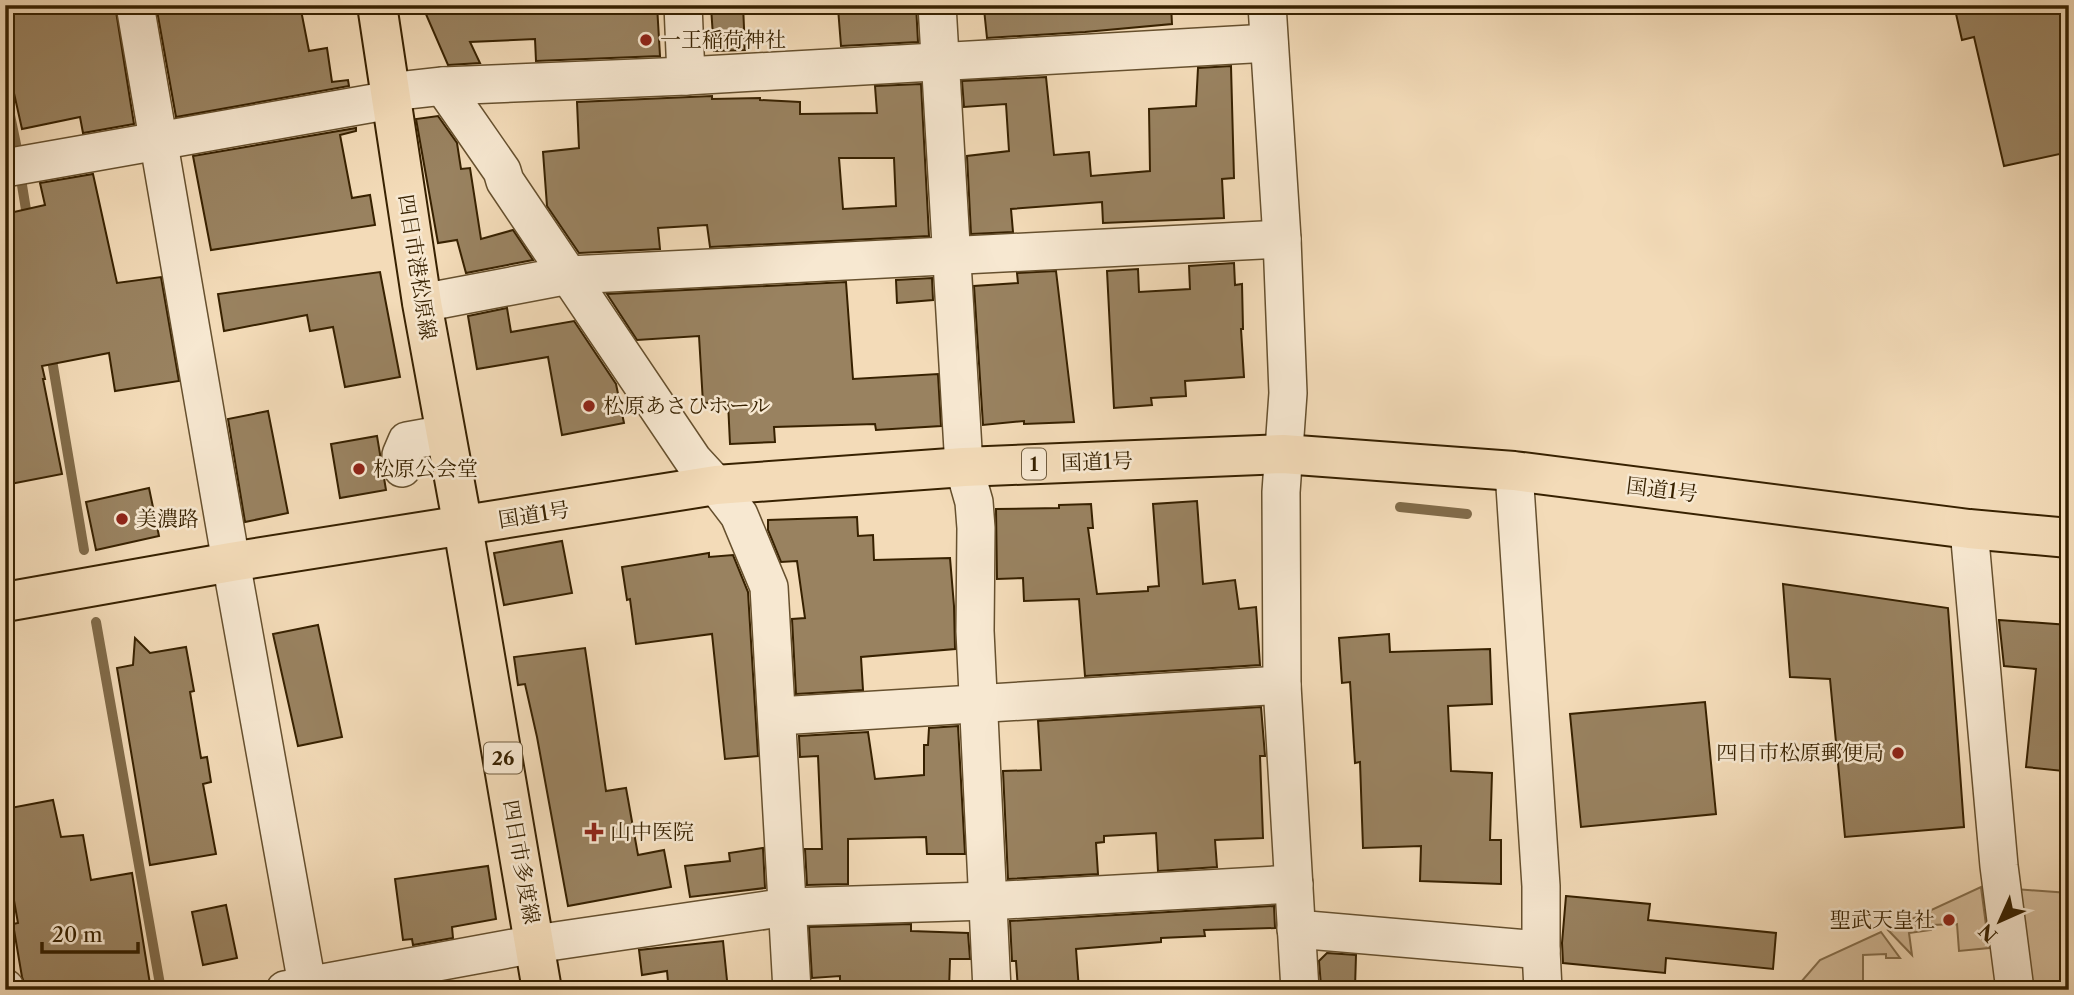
<svg xmlns="http://www.w3.org/2000/svg" width="2074" height="995" viewBox="0 0 2074 995" font-family="'Libre Caslon Text','Noto Serif JP',serif">
<style>
.green{fill:#d3bb99;stroke:#856e4c;stroke-width:2}
.lines{fill:none;stroke-linecap:round;stroke-linejoin:round}
.stream{stroke:#816b49;stroke-width:10}
.building{fill:#998260;stroke:#372100;stroke-width:2;fill-rule:evenodd}
.minor-casing{stroke:#66502e;stroke-width:40}
.major-casing{stroke:#372100;stroke-width:42}
.highway-casing{stroke:#372100;stroke-width:42}
.minor{stroke:#f7e8d1;stroke-width:37}
.major{stroke:#f3dbb8;stroke-width:38}
.highway{stroke:#f3dbb8;stroke-width:38}
.poi-dot{fill:#8f2418;stroke:#f7e8d1;stroke-width:2.5}
.labels{text-anchor:middle;stroke-width:5;stroke-linejoin:round;paint-order:stroke}
.shield{fill:#f7e8d1;stroke:#715d3f;stroke-width:2}
.shield-label{font-size:19px;font-weight:bold;fill:#372100}
.poi-label{font-size:21px;fill:#372100;stroke:#f7e8d1;text-anchor:start}
.street-label{font-size:21px;fill:#372100;stroke:#f7e8d1}
</style>
<rect width="100%" height="100%" fill="#f3dbb8"/>
<filter id="stains"><feTurbulence type="fractalNoise" baseFrequency=".00286" numOctaves="4"/><feColorMatrix values="0 0 0 0 .2 0 0 0 0 .09 0 0 0 0 .02 0 0 0 .5 -.17"/></filter>
<radialGradient id="worn" r=".72"><stop offset=".6" stop-color="#630" stop-opacity="0"/><stop offset="1" stop-color="#630" stop-opacity=".3"/></radialGradient>
<!-- green -->
<g class="green">
<polygon points="1981,887 1989,948 1959,951 1957,924 1931,925 1931,930 1909,933 1912,955 1888,930"/>
<polygon points="2015,889 2069,893 2069,990 2026,990"/>
<polygon points="1881,932 1900,958 1886,958 1886,954 1863,955 1863,982 1855,984 1855,990 1794,990 1820,960"/>
</g>
<g class="lines">
<!-- stream -->
<g class="stream">
<polyline points="5,91 18,154"/>
<polyline points="21,179 28,222"/>
<polyline points="51,354 84,550"/>
<polyline points="1400,507 1467,514"/>
<polyline points="96,622 161,990"/>
</g>
</g>
<!-- building -->
<g class="building">
<polygon points="5,5 115,5 134,124 83,133 80,117 22,129 5,53"/>
<polygon points="156,5 300,5 309,51 327,48 332,82 348,80 349,86 176,117"/>
<polygon points="422,5 657,5 660,56 536,61 535,39 470,42 480,63 448,65"/>
<polygon points="743,5 745,50 714,51 711,7"/>
<polygon points="881,5 916,5 918,42 841,46 838,8"/>
<polygon points="1025,5 1171,5 1172,24 1085,32 987,38 984,9"/>
<polygon points="1954,5 2069,5 2069,152 2004,166 1974,37 1962,40"/>
<polygon points="1231,66 1234,178 1222,179 1224,218 1103,223 1102,202 1011,209 1013,232 971,234 967,156 1009,151 1006,104 964,107 962,81 1046,77 1054,155 1089,152 1091,176 1150,171 1149,109 1196,106 1198,68"/>
<path d="M 921,84 L 929,236 L 710,247 L 707,225 L 658,228 L 660,249 L 579,253 L 547,206 L 543,152 L 579,148 L 577,102 L 712,96 L 712,99 L 760,98 L 760,100 L 800,102 L 800,114 L 877,113 L 875,86 ZM 839,158 L 894,158 L 896,206 L 843,209 Z"/>
<polygon points="438,116 457,143 461,169 470,168 481,239 513,230 533,260 466,273 457,240 438,243 416,119"/>
<polygon points="356,128 356,131 340,135 352,198 370,195 375,225 211,250 193,156"/>
<polygon points="93,174 117,283 161,277 179,381 115,391 109,353 42,366 45,379 43,379 62,474 5,485 5,214 45,205 40,183"/>
<polygon points="1234,263 1235,285 1242,284 1243,329 1241,329 1244,377 1185,381 1186,396 1151,398 1152,405 1114,408 1107,271 1138,269 1139,292 1190,289 1189,266"/>
<polygon points="1056,271 1074,422 1024,424 1024,421 983,425 974,286 1018,283 1017,273"/>
<polygon points="380,272 400,377 345,387 333,327 310,331 307,315 224,331 218,294"/>
<polygon points="932,278 933,300 897,303 896,280"/>
<polygon points="846,282 853,379 938,374 941,426 876,430 875,424 774,427 775,442 730,444 728,402 703,403 699,336 637,340 607,294"/>
<polygon points="507,308 511,332 574,321 616,384 624,423 562,435 548,357 477,369 468,316"/>
<polygon points="268,411 288,513 245,522 228,419"/>
<polygon points="377,436 386,490 340,498 331,444"/>
<polygon points="149,488 159,536 96,550 86,502"/>
<polygon points="1197,501 1203,584 1235,580 1239,609 1256,607 1260,665 1085,676 1079,599 1024,601 1023,578 997,579 996,509 1059,508 1059,505 1091,504 1093,528 1088,528 1097,594 1148,591 1148,587 1159,586 1153,504"/>
<polygon points="857,517 858,536 873,535 874,560 950,558 954,606 955,649 861,657 863,690 796,694 792,619 805,618 797,561 781,562 768,530 768,520"/>
<polygon points="562,541 572,593 504,605 494,553"/>
<polygon points="709,553 709,557 733,555 748,592 758,756 725,759 712,634 636,644 630,599 627,600 622,567"/>
<polygon points="1783,584 1948,608 1964,827 1845,837 1830,679 1790,677"/>
<polygon points="1999,620 2069,625 2069,709 2063,771 2026,767 2036,669 2004,666"/>
<polygon points="318,625 342,737 298,746 273,634"/>
<polygon points="1389,634 1390,652 1490,649 1492,704 1448,706 1451,771 1492,773 1490,840 1501,840 1501,884 1420,881 1421,846 1363,848 1360,762 1355,763 1350,682 1342,683 1339,638"/>
<polygon points="135,638 150,653 186,647 194,691 190,692 201,758 207,757 211,782 203,784 216,854 150,865 117,668 133,665"/>
<polygon points="585,648 606,791 626,788 638,855 664,850 671,887 568,906 537,737 525,684 518,685 514,657"/>
<polygon points="1705,702 1716,814 1581,827 1570,714"/>
<polygon points="1261,707 1265,756 1260,756 1263,838 1215,840 1217,867 1158,871 1156,833 1104,836 1104,842 1096,843 1098,874 1008,879 1003,771 1041,770 1038,721"/>
<polygon points="958,726 965,854 927,854 926,837 848,839 848,884 807,885 805,849 822,849 818,756 800,757 799,736 868,732 875,779 924,775 924,745 928,745 929,728"/>
<polygon points="53,800 61,837 83,835 91,880 132,873 151,990 27,990 22,977 13,924 18,923 5,850 5,809"/>
<polygon points="763,848 765,888 690,897 685,866 730,861 729,853"/>
<polygon points="488,866 496,919 452,927 453,938 413,945 412,939 403,940 395,879"/>
<polygon points="1566,896 1650,904 1648,920 1776,933 1773,969 1666,958 1665,973 1563,963 1562,943"/>
<polygon points="226,905 237,958 203,965 192,912"/>
<polygon points="1274,906 1275,928 1204,930 1205,936 1161,938 1161,942 1076,949 1079,990 1018,990 1016,961 1012,961 1010,921"/>
<polygon points="911,924 911,931 968,933 970,959 950,959 949,990 840,990 840,976 812,978 809,927"/>
<polygon points="723,941 728,990 674,990 673,982 668,982 667,971 642,975 639,950"/>
<polygon points="1327,953 1356,955 1355,988 1321,986 1319,961"/>
</g>
<g class="lines">
<!-- minor casing -->
<g class="minor-casing">
<g id="minor">
<polyline points="135,5 231,562 308,990"/>
<polyline points="683,5 686,76"/>
<polyline points="937,5 964,467 974,502 976,528 975,631 992,990"/>
<polyline points="1267,5 1282,239 1288,393 1281,492 1282,685 1300,990"/>
<polyline points="443,86 502,171 505,181 693,460 716,485 739,515 769,587 792,990"/>
<polyline points="389,92 443,86 686,76 1269,43"/>
<polyline points="5,168 391,100"/>
<polyline points="422,303 569,275 1282,239"/>
<polyline points="402,468 401,455 407,441 446,434"/>
<polyline points="1969,529 1999,866 2015,990"/>
<polyline points="778,716 1282,685"/>
<polyline points="1296,929 1541,950 1541,886 1514,471"/>
<polyline points="1541,950 1543,990"/>
<polyline points="5,988 6,990"/>
<polyline points="285,990 535,944 787,907 988,901 1294,884"/>
</g>
</g>
<!-- major casing -->
<g class="major-casing">
<polyline id="major" points="377,5 422,303 463,527 542,990"/>
</g>
<!-- highway casing -->
<g class="highway-casing">
<polyline id="highway" points="5,602 231,562 716,485 964,467 1283,454 1514,471 1969,529 2069,538"/>
</g>
<!-- minor -->
<use href="#minor" class="minor"/>
<!-- major -->
<use href="#major" class="major"/>
<!-- highway -->
<use href="#highway" class="highway"/>
</g>
<!-- markers -->
<g class="poi-dot">
<circle cx="646" cy="40" r="7"/>
<circle cx="589" cy="406" r="7"/>
<circle cx="359" cy="469" r="7"/>
<circle cx="122" cy="519" r="7"/>
<circle cx="1898" cy="753" r="7"/>
<path d="M590.5 821.5h7v7h7v7h-7v7h-7v-7h-7v-7h7z"/>
<circle cx="1949" cy="920" r="7"/>
</g>
<g class="labels">
<!-- shield labels -->
<g class="shield">
<rect x="1022" y="448.5" width="24" height="31" rx="5"/>
<rect x="484" y="742.5" width="38" height="31" rx="5"/>
</g>
<g class="shield-label">
<text x="1034" y="471">1</text>
<text x="503" y="765">26</text>
</g>
<!-- poi labels -->
<g class="poi-label">
<text x="660" y="47">一王稲荷神社</text>
<text x="603" y="413">松原あさひホール</text>
<text x="373" y="476">松原公会堂</text>
<text x="136" y="526">美濃路</text>
<text x="1884" y="760" text-anchor="end">四日市松原郵便局</text>
<text x="610" y="839">山中医院</text>
<text x="1935" y="927" text-anchor="end">聖武天皇社</text>
</g>
<!-- street labels -->
<g class="street-label">
<text transform="translate(417 267) rotate(81)" y="7">四日市港松原線</text>
<text transform="translate(1097 462) rotate(-2)" y="7">国道1号</text>
<text transform="translate(1662 490) rotate(7)" y="7">国道1号</text>
<text transform="translate(534 515) rotate(-9)" y="7">国道1号</text>
<text transform="translate(521 862) rotate(80)" y="7">四日市多度線</text>
</g>
</g>
<!-- margin -->
<rect width="2074" height="995" fill="none" stroke="#f3dbb8" stroke-width="28"/>
<rect x="7" y="7" width="2060" height="981" fill="none" stroke="#372100" stroke-width="3.5"/>
<rect x="14" y="14" width="2046" height="967" fill="none" stroke="#372100" stroke-width="2"/>
<!-- north arrow -->
<g transform="translate(2000 921) rotate(225)" stroke="#f7e8d1" stroke-width="5" paint-order="stroke">
<path d="M0-5L12 26L0 18L-12 26Z" fill="#372100"/>
<text y="-10" font-size="19" font-weight="bold" text-anchor="middle" fill="#372100">N</text>
</g>
<!-- scale -->
<path d="M42 942v10h96v-10" fill="none" stroke="#372100" stroke-width="3.5"/>
<text x="52" y="942" font-size="21" fill="#372100" stroke="#f7e8d1" stroke-width="5" paint-order="stroke">20 m</text>
<rect width="100%" height="100%" filter="url(#stains)"/>
<rect width="100%" height="100%" fill="url(#worn)"/>
</svg>
